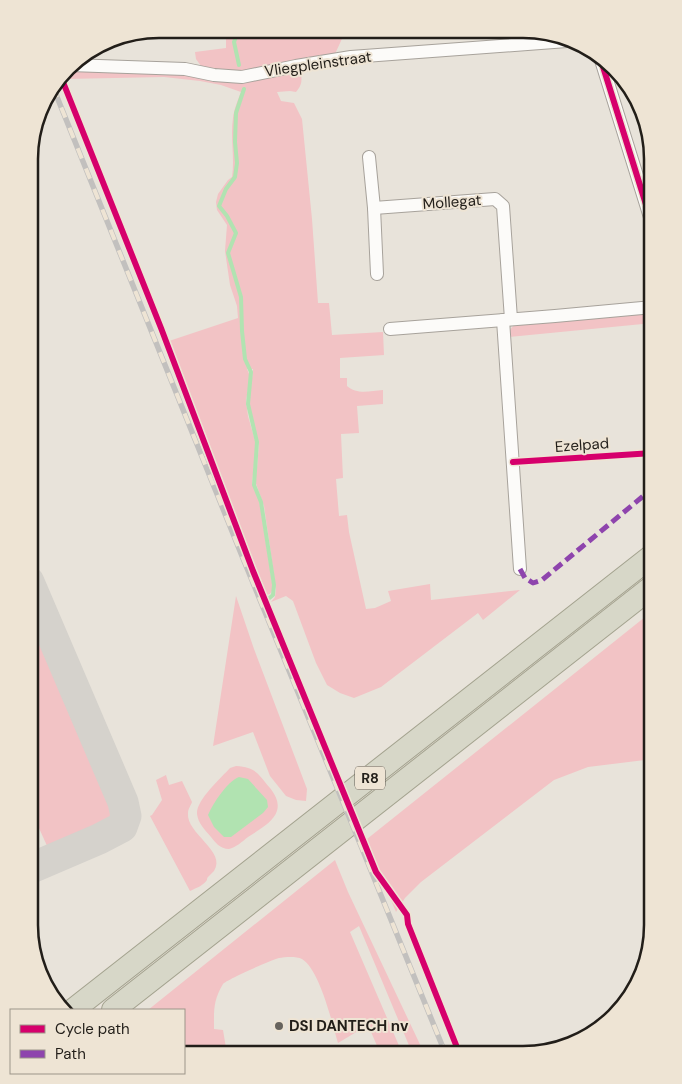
<svg xmlns="http://www.w3.org/2000/svg" width="682" height="1084" viewBox="0 0 682 1084" font-family="'DM Sans',sans-serif">
<style>
.green{fill:#f2c3c5}
.water{fill:#b1e3b1}
.lines{fill:none;stroke-linecap:round;stroke-linejoin:round}
.stream{stroke:#b1e3b1;stroke-width:4}
.taxiway{stroke:#d5d2cc;stroke-width:31}
.street-casing{stroke:#a7a29b;stroke-width:14}
.highway-casing{stroke:#a3a28e;stroke-width:24}
.street{stroke:#fcfbf9;stroke-width:12}
.highway{stroke:#d7d7c8;stroke-width:22}
.rail-casing{stroke:#c2c0be;stroke-width:5.5}
.rail{stroke:#eee4d4;stroke-width:4;stroke-dasharray:11;stroke-linecap:butt}
.quiet{stroke:#8e44ad;stroke-width:5;stroke-dasharray:10 5;stroke-linecap:butt}
.cycleway-casing{stroke:#eee4d4;stroke-width:9}
.cycleway{stroke:#d6006c;stroke-width:6}
.poi-dot{fill:#67635d;stroke:#eee4d4;stroke-width:2}
.labels{text-anchor:middle;stroke-width:4;stroke-linejoin:round;paint-order:stroke}
.shield{fill:#eee4d4;stroke:#5f5951;stroke-width:1}
.shield-label{font-size:14px;font-weight:bold;fill:#221e19}
.street-label{font-size:15px;fill:#221e19;stroke:#eee4d4}
.poi-label{font-size:15px;font-weight:bold;fill:#221e19;stroke:#eee4d4;text-anchor:start}
.rim{fill:none;stroke:#221e19;stroke-width:2.5}
</style>
<rect width="100%" height="100%" fill="#e8e3da"/>
<!-- green -->
<g class="green">
<polygon points="235,29 346,30 335,54 245,72 208,70 201,66 196,59 195,52 226,48 226,35"/>
<path d="M 68,69 L 168,71 L 200,76 L 298,70 L 301,72 C 302,81 302,85 296,92 L 290,91 L 277,92 L 281,101 L 294,103 L 302,119 L 312,219 L 318,303 L 329,303 L 332,335 L 383,332 L 384,355 L 340,358 L 340,378 L 347,378 L 347,386 C 357,395 370,391 383,390 L 383,404 L 357,406 L 359,433 L 341,434 L 343,478 L 336,479 L 339,516 L 347,515 L 349,532 L 366,609 L 375,608 L 391,601 L 388,591 L 430,584 L 431,600 L 520,590 L 483,620 L 478,613 L 381,687 L 354,698 L 340,693 L 327,685 L 316,663 L 293,601 L 286,596 L 271,602 L 275,597 L 276,589 L 264,506 L 255,481 L 257,468 L 259,444 L 249,405 L 253,369 L 247,369 L 250,376 L 246,401 L 248,416 L 256,444 L 252,484 L 259,500 L 261,511 L 273,589 L 270,594 L 266,595 L 163,343 L 238,318 L 237,306 L 230,285 L 225,251 L 227,225 L 217,210 L 216,202 L 218,194 L 228,180 L 232,177 C 235,157 230,138 233,118 C 234,109 238,100 241,92 L 221,85 L 200,81 L 164,77 L 65,79 L 63,74 Z"/>
<path d="M 653,313 L 653,323 L 509,337 C 509,330 511,327 517,324 Z"/>
<polygon points="236,596 254,649 307,789 306,801 296,800 286,796 270,776 253,732 213,746"/>
<path d="M 29,607 L 112,801 C 113,811 112,816 106,823 L 48,848 L 29,806 Z"/>
<polygon points="650,613 648,667 653,724 653,759 588,767 554,780 421,882 405,898 396,912 380,874 367,839"/>
<path d="M 236,766 C 256,767 258,774 270,788 C 290,813 267,825 248,837 C 243,841 235,848 229,849 C 220,849 215,842 211,837 C 205,830 198,823 197,814 C 196,800 221,778 230,768 Z"/>
<path d="M 166,775 L 169,785 L 182,781 L 192,802 C 191,805 188,809 188,813 C 186,834 227,851 214,871 C 212,873 210,875 208,877 C 207,878 207,879 207,880 C 203,886 196,888 190,891 L 150,816 L 152,815 L 162,800 L 156,780 Z"/>
<path d="M 335,860 L 348,892 L 425,1055 L 413,1055 L 359,926 L 350,932 L 403,1055 L 381,1055 L 368,1025 L 338,1043 C 332,1023 320,970 302,959 C 296,956 285,957 279,958 C 271,960 226,980 223,984 C 213,1001 214,1010 214,1029 L 223,1030 L 227,1054 L 184,1054 L 184,1010 L 148,1010 Z"/>
</g>
<!-- water -->
<path class="water" d="M 239,777 L 248,779 L 267,800 L 268,807 L 263,813 L 231,837 L 224,837 L 214,827 L 208,815 C 213,803 227,782 239,777 Z"/>
<g class="lines">
<!-- stream -->
<g class="stream">
<polyline points="239,65 234,42 239,29"/>
<polyline points="244,89 236,113 235,142 237,163 235,177 226,189 219,206 227,216 236,233 228,253 241,297 242,331 245,359 251,372 248,404 257,442 254,485 261,502 274,585 273,595 267,600"/>
</g>
<!-- taxiway -->
<polyline class="taxiway" points="29,869 99,839 122,827 126,816 123,802 29,582"/>
<!-- street casing -->
<g class="street-casing">
<g id="street">
<polyline points="600,57 653,227"/>
<polyline points="70,65 185,69 214,75 242,77 296,66 351,57 567,41"/>
<polyline points="369,157 374,208 377,274"/>
<polyline points="374,208 495,199 503,206 511,319"/>
<polyline points="503,320 520,569"/>
<polyline points="390,329 555,316 653,307"/>
</g>
</g>
<!-- highway casing -->
<g class="highway-casing">
<g id="highway">
<polyline points="73,1010 653,555"/>
<polyline points="113,1010 653,586"/>
</g>
</g>
<!-- street -->
<use href="#street" class="street"/>
<!-- highway -->
<use href="#highway" class="highway"/>
<!-- rail casing -->
<g class="rail-casing">
<polyline id="rail" points="53,87 242,556 361,846 446,1055"/>
</g>
<!-- rail -->
<use href="#rail" class="rail"/>
<!-- quiet -->
<polyline class="quiet" points="520,569 525,578 533,583 542,580 653,488"/>
<!-- cycleway casing -->
<g class="cycleway-casing">
<g id="cycleway">
<polyline points="600,57 653,227"/>
<polyline points="61,77 161,328 253,571 376,872 407,915 408,924 460,1055"/>
<polyline points="513,462 653,453"/>
</g>
</g>
<!-- cycleway -->
<use href="#cycleway" class="cycleway"/>
</g>
<!-- markers -->
<circle class="poi-dot" cx="279" cy="1026" r="5"/>
<g class="labels">
<!-- shield labels -->
<rect class="shield" x="355" y="766.5" width="30" height="23" rx="4"/>
<g class="shield-label">
<text x="370" y="783">R8</text>
</g>
<!-- street labels -->
<g class="street-label">
<text transform="translate(318 64) rotate(-8)" y="5">Vliegpleinstraat</text>
<text transform="translate(452 202) rotate(-4)" y="5">Mollegat</text>
<text transform="translate(582 445) rotate(-4)" y="5">Ezelpad</text>
</g>
<!-- poi labels -->
<g class="poi-label">
<text x="289" y="1031">DSI DANTECH nv</text>
</g>
</g>
<!-- crop -->
<path d="M0 0H682V1084H0ZM159 38H523A121 121 0 0 1 644 159V925A121 121 0 0 1 523 1046H159A121 121 0 0 1 38 925V159A121 121 0 0 1 159 38Z" fill="#eee4d4" fill-rule="evenodd"/>
<path class="rim" d="M159 38H523A121 121 0 0 1 644 159V925A121 121 0 0 1 523 1046H159A121 121 0 0 1 38 925V159A121 121 0 0 1 159 38Z"/>
<!-- legend -->
<rect x="10" y="1009" width="175" height="65" fill="#eee4d4" stroke="#9c9589"/>
<rect x="20" y="1025" width="25" height="8" fill="#d6006c" stroke="#9c9589"/>
<text x="55" y="1034" font-size="15" fill="#221e19">Cycle path</text>
<rect x="20" y="1050" width="25" height="8" fill="#8e44ad" stroke="#9c9589"/>
<text x="55" y="1059" font-size="15" fill="#221e19">Path</text>
</svg>
